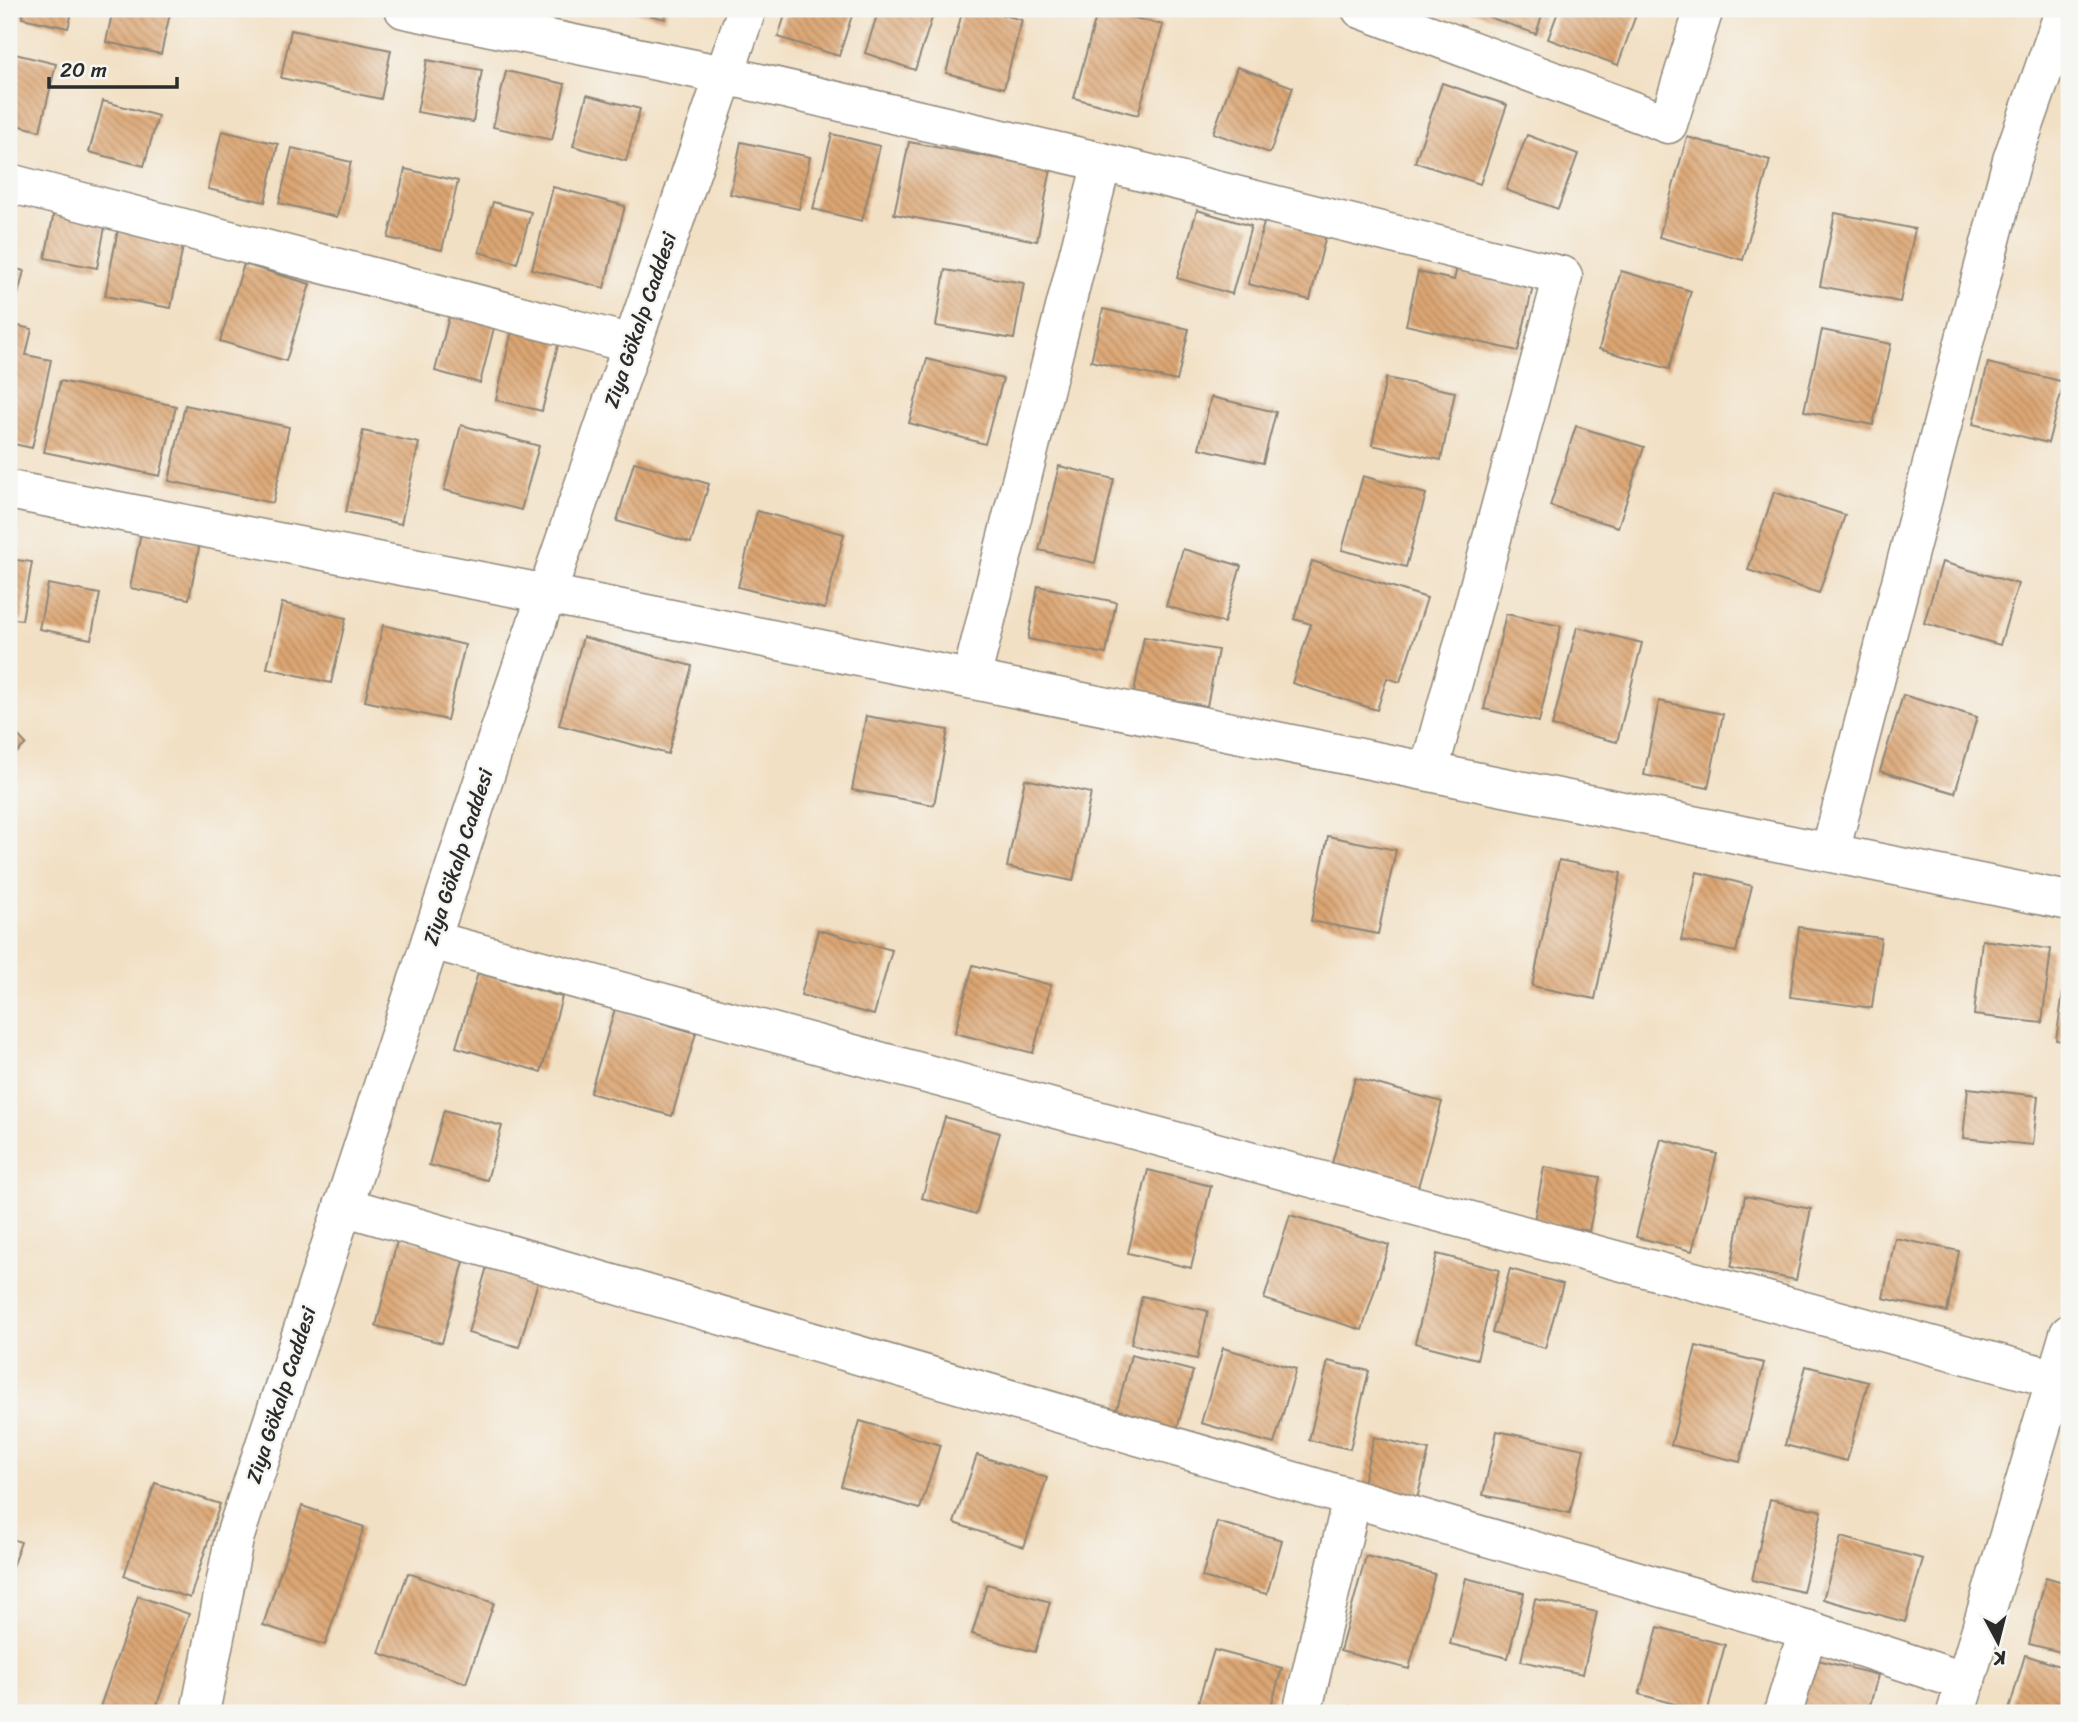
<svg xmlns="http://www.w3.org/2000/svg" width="2078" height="1722" viewBox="0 0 2078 1722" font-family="Sriracha,sans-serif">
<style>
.building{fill:url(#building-back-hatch)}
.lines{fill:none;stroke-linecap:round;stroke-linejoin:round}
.minor-casing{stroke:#8e8678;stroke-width:41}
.minor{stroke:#fff;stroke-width:38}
.labels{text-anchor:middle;stroke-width:5;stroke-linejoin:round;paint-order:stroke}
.street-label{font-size:21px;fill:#2b2b2b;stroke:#f6f6f2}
</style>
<defs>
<pattern id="building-back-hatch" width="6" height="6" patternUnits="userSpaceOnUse" patternTransform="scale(1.75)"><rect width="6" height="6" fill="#dca673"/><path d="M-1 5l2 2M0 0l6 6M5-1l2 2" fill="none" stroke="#b3875f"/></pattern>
</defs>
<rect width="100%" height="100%" fill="#f6f6f2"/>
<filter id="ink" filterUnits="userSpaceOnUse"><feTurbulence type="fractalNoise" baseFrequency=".0143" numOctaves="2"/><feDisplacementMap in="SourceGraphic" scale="14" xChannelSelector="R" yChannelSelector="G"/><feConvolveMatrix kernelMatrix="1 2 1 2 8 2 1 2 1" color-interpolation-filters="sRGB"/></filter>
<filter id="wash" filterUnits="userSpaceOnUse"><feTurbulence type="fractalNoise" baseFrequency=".00686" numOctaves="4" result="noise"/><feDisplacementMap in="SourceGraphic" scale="28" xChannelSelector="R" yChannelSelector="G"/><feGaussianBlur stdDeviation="1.57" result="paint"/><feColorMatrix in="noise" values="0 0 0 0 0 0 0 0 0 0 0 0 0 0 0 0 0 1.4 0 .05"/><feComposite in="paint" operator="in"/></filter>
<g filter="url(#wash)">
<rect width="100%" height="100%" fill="#f2e0c4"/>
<g id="blocks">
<!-- building -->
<g class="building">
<polygon points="24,9 73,9 68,28 22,18"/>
<polygon points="113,9 171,9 161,54 106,42"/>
<polygon points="625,9 667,9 665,19"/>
<polygon points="787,9 854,9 839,56 778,37"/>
<polygon points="879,9 935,9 915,70 865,53"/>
<polygon points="963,9 980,9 1022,20 1004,88 946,73"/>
<polygon points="1098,9 1163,25 1138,115 1074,98"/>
<polygon points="1467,9 1544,9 1536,34"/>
<polygon points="1559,9 1638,9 1618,65 1548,39"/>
<polygon points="291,30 391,50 381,99 281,78"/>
<polygon points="15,54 56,64 40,131 9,123 9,80"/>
<polygon points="427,60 482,70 473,122 417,112"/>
<polygon points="1237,67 1293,87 1270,153 1213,133"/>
<polygon points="506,71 565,84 552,140 493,127"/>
<polygon points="1442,83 1507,105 1480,184 1415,162"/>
<polygon points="587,95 640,109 626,161 573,146"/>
<polygon points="103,101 158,116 144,166 89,152"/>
<polygon points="222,131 278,144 265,202 208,189"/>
<polygon points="832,134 880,146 862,221 813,209"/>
<polygon points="1527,135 1578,154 1558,209 1506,190"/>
<polygon points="1687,137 1770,160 1743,260 1659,237"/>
<polygon points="741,142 810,157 799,209 730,194"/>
<polygon points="909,142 1051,169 1037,241 894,214"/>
<polygon points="292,148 351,162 337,217 279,203"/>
<polygon points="405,169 458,181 442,250 388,238"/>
<polygon points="553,187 625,206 604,288 532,269"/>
<polygon points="493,202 531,212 517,263 479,252"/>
<polygon points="1197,210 1251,226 1232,294 1177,278"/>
<polygon points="54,212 106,222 97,268 45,258"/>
<polygon points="1835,213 1915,229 1900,302 1820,286"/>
<polygon points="1265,219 1326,235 1310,300 1248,284"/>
<polygon points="118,229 184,241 171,308 105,296"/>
<polygon points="244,264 310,284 286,361 220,341"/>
<polygon points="1458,264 1534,282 1518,351 1406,325 1418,272 1454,280"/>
<polygon points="9,267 24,271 13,314 9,313"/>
<polygon points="945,270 1024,283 1014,339 936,326"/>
<polygon points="1621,271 1691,291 1669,369 1599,349"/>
<polygon points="1103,309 1189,329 1177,381 1091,361"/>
<polygon points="450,313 495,324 480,383 435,371"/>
<polygon points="9,324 32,329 26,355 51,360 32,448 9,443"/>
<polygon points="513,326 560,337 542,411 496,400"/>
<polygon points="1822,330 1891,344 1873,425 1804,411"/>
<polygon points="927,359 1003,379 985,444 909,423"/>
<polygon points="1988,363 2064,382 2048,443 1973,424"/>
<polygon points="1386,378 1455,392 1441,460 1372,445"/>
<polygon points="60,381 176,406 160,476 44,452"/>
<polygon points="1211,397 1276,412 1263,463 1199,448"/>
<polygon points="185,405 289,427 273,503 169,481"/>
<polygon points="461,425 539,446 521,510 444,490"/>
<polygon points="1576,426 1644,447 1618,527 1550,506"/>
<polygon points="363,431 419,443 401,524 346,512"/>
<polygon points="634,462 709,484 691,543 617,521"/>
<polygon points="1059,466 1114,479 1095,563 1039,550"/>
<polygon points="1363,476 1426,494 1406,567 1342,550"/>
<polygon points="1774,492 1845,515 1819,593 1748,570"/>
<polygon points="757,511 844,534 825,609 738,587"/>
<polygon points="141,532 200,543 189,599 130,588"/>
<polygon points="1183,549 1241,566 1224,623 1166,606"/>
<polygon points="9,559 32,562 22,620 9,618"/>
<polygon points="1312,561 1427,598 1400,682 1387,678 1377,710 1292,683 1311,624 1294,619"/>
<polygon points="1942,562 2018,584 2000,645 1924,623"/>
<polygon points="48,584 100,594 91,639 39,629"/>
<polygon points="1038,586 1116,602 1106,654 1028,639"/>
<polygon points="282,603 346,618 331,683 267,668"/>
<polygon points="1506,614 1561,626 1539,722 1484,709"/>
<polygon points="383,625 465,645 447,720 365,701"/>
<polygon points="1577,627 1642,643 1617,742 1552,726"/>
<polygon points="583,637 692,666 668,754 559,725"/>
<polygon points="1144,637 1218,650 1207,706 1134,693"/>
<polygon points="1903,695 1977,717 1955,793 1880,771"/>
<polygon points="1659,701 1723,714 1708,788 1644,775"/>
<polygon points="866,716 948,730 934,805 852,790"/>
<polygon points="9,726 26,744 9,760"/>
<polygon points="1025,779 1091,793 1073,881 1007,867"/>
<polygon points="1328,836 1396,850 1378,934 1311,921"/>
<polygon points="1559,860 1621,873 1595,999 1532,986"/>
<polygon points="1697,872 1752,886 1736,952 1681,940"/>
<polygon points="1799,927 1881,938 1872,1008 1790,997"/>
<polygon points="818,930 892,950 874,1015 801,995"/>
<polygon points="1982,940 2051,949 2042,1023 1974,1015"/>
<polygon points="2068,958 2069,958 2069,1042 2056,1040"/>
<polygon points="973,965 1051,985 1033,1053 955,1033"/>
<polygon points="478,973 562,997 541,1072 456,1047"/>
<polygon points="615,1009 696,1033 672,1116 590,1093"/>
<polygon points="1355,1078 1442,1102 1418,1187 1332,1163"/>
<polygon points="1968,1088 2038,1096 2033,1145 1963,1138"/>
<polygon points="444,1110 502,1126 487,1180 429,1165"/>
<polygon points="945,1117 1000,1133 976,1214 922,1198"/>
<polygon points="1661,1139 1717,1154 1692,1251 1636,1237"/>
<polygon points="1544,1167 1600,1177 1589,1231 1534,1221"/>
<polygon points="1148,1170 1211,1186 1191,1268 1128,1253"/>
<polygon points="1745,1196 1811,1209 1796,1280 1731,1267"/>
<polygon points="1290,1215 1389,1245 1362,1330 1264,1299"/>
<polygon points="398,1237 466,1254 442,1343 376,1326"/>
<polygon points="1895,1238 1959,1251 1947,1312 1883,1298"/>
<polygon points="1437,1254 1499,1270 1477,1359 1415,1343"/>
<polygon points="488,1263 539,1278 519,1347 468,1333"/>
<polygon points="1510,1269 1563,1284 1545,1348 1492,1333"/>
<polygon points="1142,1296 1208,1311 1197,1359 1131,1344"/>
<polygon points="1696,1346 1764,1363 1740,1462 1671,1445"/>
<polygon points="1223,1348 1296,1369 1274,1444 1201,1423"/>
<polygon points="1131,1355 1193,1371 1176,1433 1115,1417"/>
<polygon points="1328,1361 1369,1371 1350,1449 1309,1440"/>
<polygon points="1806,1366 1868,1382 1847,1461 1785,1445"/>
<polygon points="860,1421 940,1445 920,1509 841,1486"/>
<polygon points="1497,1431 1584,1449 1570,1513 1483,1495"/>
<polygon points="1374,1437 1429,1450 1417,1499 1362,1487"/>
<polygon points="977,1455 1047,1478 1024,1547 954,1523"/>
<polygon points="155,1483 220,1504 190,1598 124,1576"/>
<polygon points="1770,1499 1822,1511 1803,1592 1752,1580"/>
<polygon points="302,1506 364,1527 325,1645 263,1625"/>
<polygon points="1217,1522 1282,1540 1267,1594 1202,1577"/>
<polygon points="1841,1537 1923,1559 1905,1622 1823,1599"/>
<polygon points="9,1538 21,1542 9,1575"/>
<polygon points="1366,1556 1435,1574 1409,1669 1340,1651"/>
<polygon points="408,1573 494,1603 466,1683 379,1653"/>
<polygon points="2046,1577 2069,1584 2069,1654 2029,1644"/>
<polygon points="1466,1578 1524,1593 1508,1658 1450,1644"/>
<polygon points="987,1584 1050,1602 1035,1652 972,1634"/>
<polygon points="138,1596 189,1614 154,1713 98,1713"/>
<polygon points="1535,1599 1597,1612 1583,1674 1521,1661"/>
<polygon points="1658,1627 1725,1645 1707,1713 1639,1694"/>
<polygon points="1214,1650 1282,1668 1269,1713 1195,1713"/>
<polygon points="2025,1655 2069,1669 2069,1713 2008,1713"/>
<polygon points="1809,1658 1878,1675 1868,1713 1826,1713 1797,1706"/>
<polygon points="1350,1706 1370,1713 1347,1713"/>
</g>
</g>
</g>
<g filter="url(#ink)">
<use href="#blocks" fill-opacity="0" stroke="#8e8678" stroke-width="2"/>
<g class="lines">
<!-- minor casing -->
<g class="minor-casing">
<g id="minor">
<polyline points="404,9 724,75 1102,162 1563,276 1429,771"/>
<polyline points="1361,9 1668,124 1704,9"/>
<polyline points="9,183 632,344"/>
<polyline points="9,490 547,594 2069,901"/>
<polyline points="971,679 1102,162"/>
<polyline points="1830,852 2012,160 2065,9"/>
<polyline points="431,940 2056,1379"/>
<polyline points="343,1206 1808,1630 1966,1682"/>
<polyline points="200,1713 234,1539 497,739 747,9"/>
<polyline points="1302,1713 1352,1498"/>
<polyline points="1783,1713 1808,1630"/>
<polyline points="1956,1713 2069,1334"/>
</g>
</g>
<!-- minor -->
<use href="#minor" class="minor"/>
</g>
</g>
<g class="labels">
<!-- street labels -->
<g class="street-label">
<text transform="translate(640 320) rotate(-71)" y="7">Ziya Gökalp Caddesi</text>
<text transform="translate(458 857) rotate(-72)" y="7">Ziya Gökalp Caddesi</text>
<text transform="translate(281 1395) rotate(-72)" y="7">Ziya Gökalp Caddesi</text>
</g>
</g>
<!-- margin -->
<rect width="2078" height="1722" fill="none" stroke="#f6f6f2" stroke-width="35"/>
<!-- north arrow -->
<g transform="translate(1998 1642) rotate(173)" stroke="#f6f6f2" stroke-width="5" paint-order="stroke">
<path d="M0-5L12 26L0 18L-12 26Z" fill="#2b2b2b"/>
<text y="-10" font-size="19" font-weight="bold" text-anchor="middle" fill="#2b2b2b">K</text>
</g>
<!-- scale -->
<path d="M49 77v10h128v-10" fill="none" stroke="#2b2b2b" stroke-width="3.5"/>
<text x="60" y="77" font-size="21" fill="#2b2b2b" stroke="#f6f6f2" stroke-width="5" paint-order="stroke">20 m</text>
</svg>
